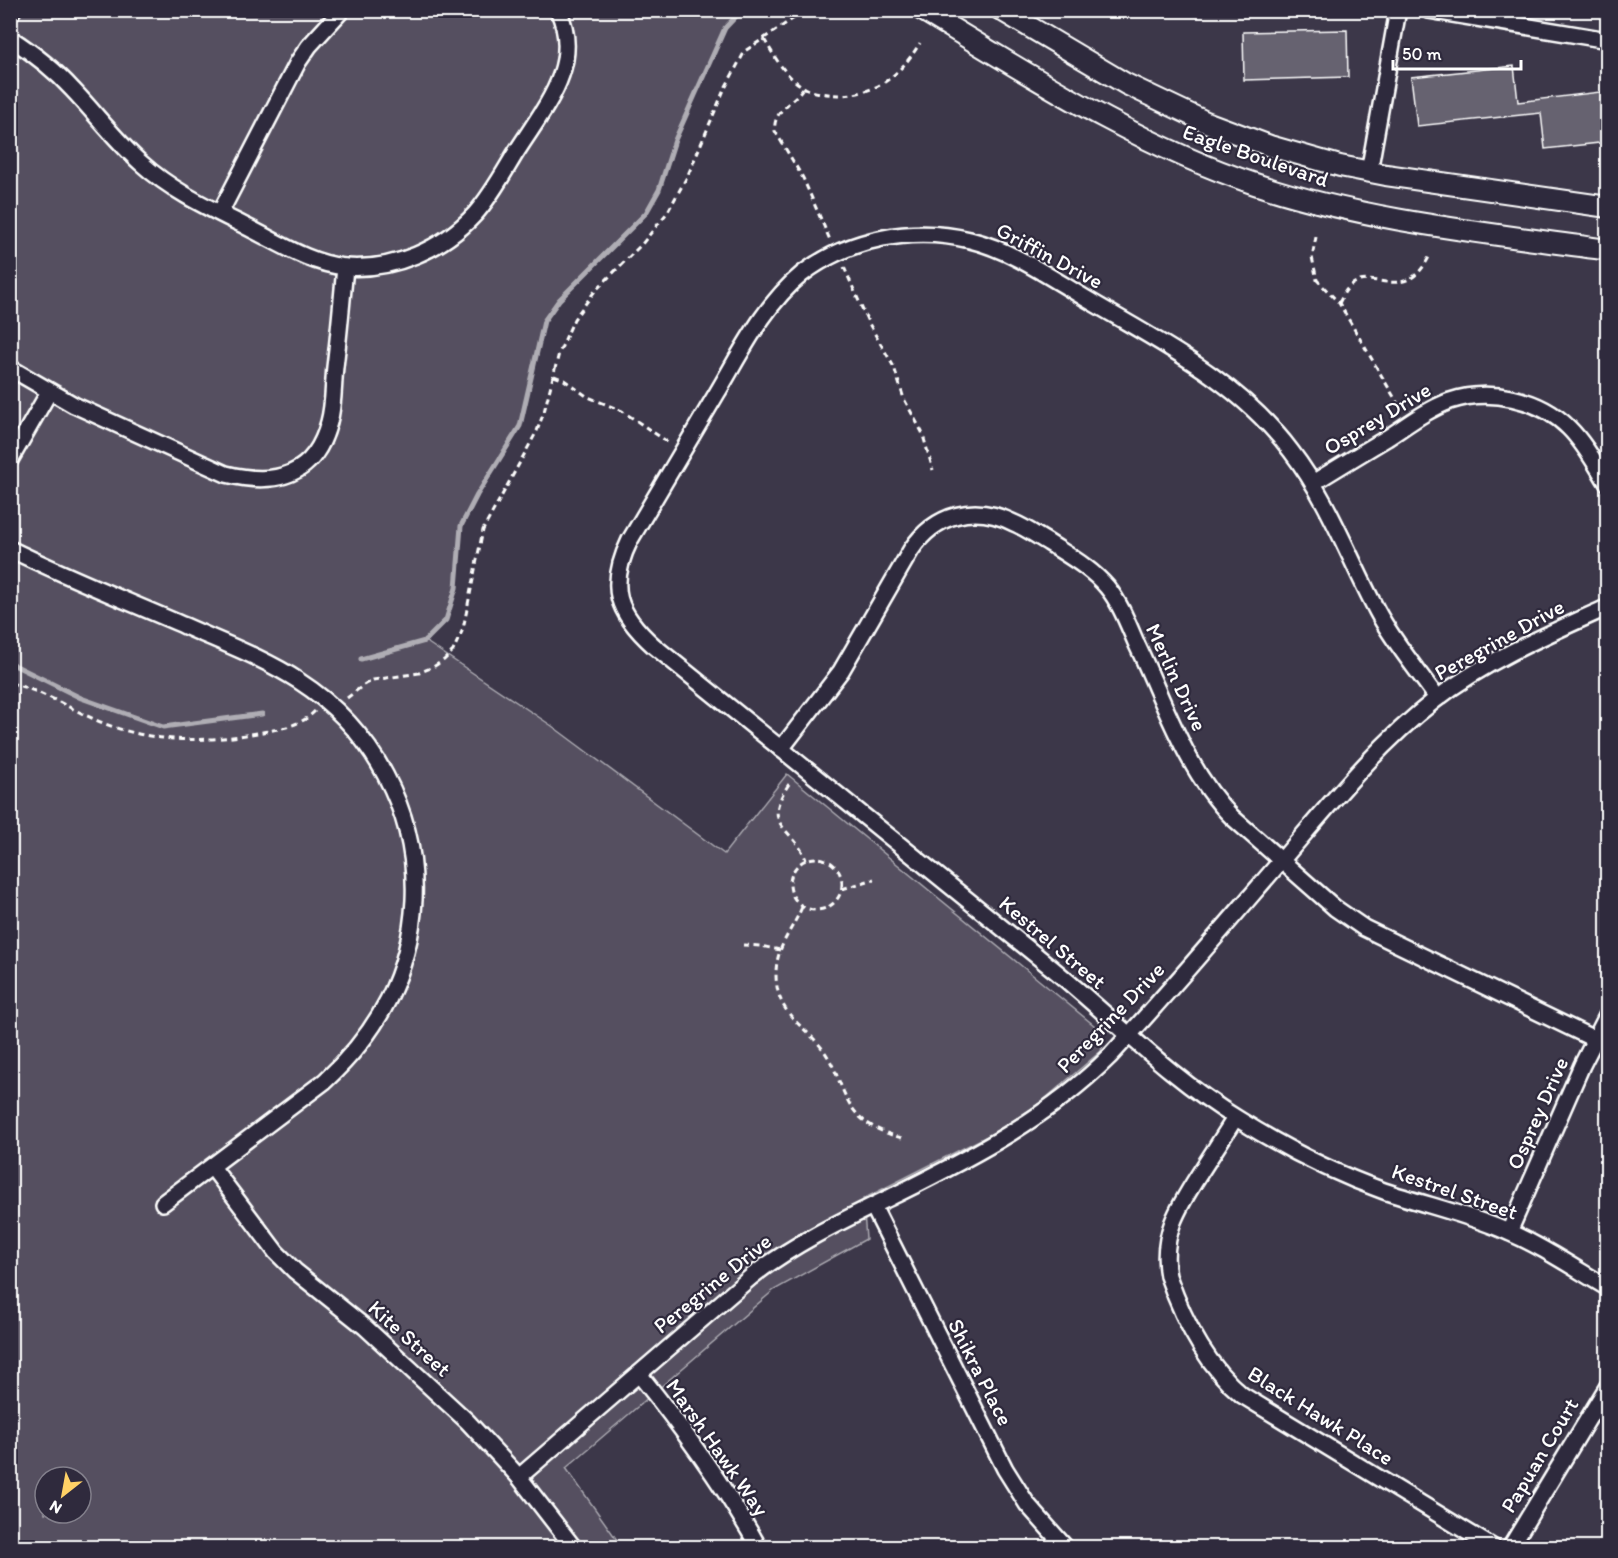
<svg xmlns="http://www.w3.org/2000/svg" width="1618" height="1558" viewBox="0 0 1618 1558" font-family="Itim,sans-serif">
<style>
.green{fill:#555060;stroke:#aaa8b0;stroke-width:1.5;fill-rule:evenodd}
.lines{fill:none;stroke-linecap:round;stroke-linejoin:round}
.stream{stroke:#afadb4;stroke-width:5}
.building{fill:#666270;stroke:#fff;stroke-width:1.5}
.minor-casing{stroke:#fff;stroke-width:20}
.tertiary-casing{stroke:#fff;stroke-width:24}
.path{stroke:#fff;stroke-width:3;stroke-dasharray:6 4.5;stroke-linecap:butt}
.minor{stroke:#2f2a3d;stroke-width:15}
.tertiary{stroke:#2f2a3d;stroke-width:20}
.labels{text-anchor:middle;stroke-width:4.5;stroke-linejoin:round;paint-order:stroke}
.street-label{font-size:22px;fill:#fff;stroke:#2f2a3d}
</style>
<rect width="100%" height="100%" fill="#3c3749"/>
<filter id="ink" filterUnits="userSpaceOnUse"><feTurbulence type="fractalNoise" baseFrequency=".0167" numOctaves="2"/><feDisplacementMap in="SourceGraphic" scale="12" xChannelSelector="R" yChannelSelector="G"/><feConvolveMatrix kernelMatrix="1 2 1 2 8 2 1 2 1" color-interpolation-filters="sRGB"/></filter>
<g filter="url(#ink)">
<!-- green -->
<path class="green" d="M 11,11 L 742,11 L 725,28 L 675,140 L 659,190 L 646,213 L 559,300 L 544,321 L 520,426 L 477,495 L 461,526 L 456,588 L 446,620 L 425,641 L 552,726 L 724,854 L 787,774 L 1095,1026 L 1103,1034 L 1104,1042 L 1101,1051 L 1040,1103 L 997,1131 L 863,1199 L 866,1239 L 774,1290 L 566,1468 L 622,1547 L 11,1548 ZM 45,1477 L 81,1477 L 81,1513 L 45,1513 Z"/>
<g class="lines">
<!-- stream -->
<g class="stream">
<polyline points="361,659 425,641 446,620 456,588 461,526 477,495 520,426 544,321 559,300 646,213 659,190 675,140 725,28 742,10"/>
<polyline points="10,663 81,698 163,727 262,714"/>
</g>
</g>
<!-- building -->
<g class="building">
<polygon points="1347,30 1348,77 1244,80 1243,32"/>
<polygon points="1514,66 1518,102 1608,91 1608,142 1545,149 1541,113 1417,126 1411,77"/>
</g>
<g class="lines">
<!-- minor casing -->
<g class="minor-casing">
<g id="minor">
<polyline points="1428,10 1608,40"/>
<polyline points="10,14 13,10"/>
<path d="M 10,38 C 33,53 55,70 73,90 C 96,114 116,141 141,163 C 173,192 211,209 249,228 C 279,243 311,264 345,267 C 393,271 443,249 475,214 C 491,196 503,174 515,154 C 543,109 584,65 558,10"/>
<polyline points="1369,172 1398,10"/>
<polyline points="220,213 298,62 309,46 342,10"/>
<path d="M 10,368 L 74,405 L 226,474 C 275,486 315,477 329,422 C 334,405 333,385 335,367 C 339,334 342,300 345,267"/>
<polyline points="10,460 49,392"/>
<path d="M 1313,483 C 1337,468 1362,453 1387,438 C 1407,425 1428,409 1450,401 C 1489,388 1539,398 1569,428 C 1585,444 1596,465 1608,484"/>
<path d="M 10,549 C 67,577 127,601 185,626 C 223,643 264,658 299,681 C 372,728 418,812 414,900 C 410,974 379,1031 325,1081 L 163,1203"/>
<path d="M 1437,698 C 1417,669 1394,643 1377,611 C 1349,558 1328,499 1291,451 C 1238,380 1159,342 1085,298 C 1048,276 1011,250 970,240 C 913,226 849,238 802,274 C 764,305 742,351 717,393 C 688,442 659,491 630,540 C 607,587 617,613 654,646 C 788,753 920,862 1053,969 C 1115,1020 1169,1077 1238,1119 C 1284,1148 1333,1173 1384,1191 C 1425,1205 1467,1214 1506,1231 C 1542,1246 1574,1268 1608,1288"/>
<path d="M 781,749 L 841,671 L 911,550 C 935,514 974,503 1014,523 C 1026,528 1037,536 1049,543 C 1069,556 1091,568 1107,587 C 1121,604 1129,627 1138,647 C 1165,704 1187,772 1232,817 L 1335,908 L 1364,928 L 1594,1039"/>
<path d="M 1235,1118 C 1224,1136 1212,1154 1200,1173 C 1179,1206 1160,1235 1168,1276 C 1183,1319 1207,1366 1242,1395 L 1494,1548"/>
<polyline points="212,1167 276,1252 295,1271 365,1327 467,1421 519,1477 574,1548"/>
<polyline points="873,1206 1005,1469 1027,1504 1066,1548"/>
<polyline points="1509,1232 1582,1065 1608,1014"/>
<path d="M 639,1374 C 683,1429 725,1486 759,1548"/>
<path d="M 519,1477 L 751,1277 C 796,1242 846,1219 897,1194 C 974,1156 1049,1117 1110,1056 C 1169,992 1225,926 1281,861 C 1330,804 1376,746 1435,700 C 1487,660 1548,634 1608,607"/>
<polyline points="1510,1548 1608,1386"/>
</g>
</g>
<!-- tertiary casing -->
<g class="tertiary-casing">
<g id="tertiary">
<path d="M 922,10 C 1030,75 1135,144 1255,184 C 1369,222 1489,233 1608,250"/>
<polyline points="1001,10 1126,84 1206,122 1270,146 1340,166 1386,175 1608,207"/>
</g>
</g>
<!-- path -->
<g class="path">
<path d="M 764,39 C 775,57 784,75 802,86 C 811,93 826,94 838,95 C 877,95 900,75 920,43"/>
<path d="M 803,88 C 793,103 772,111 775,131 L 803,178 L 830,240"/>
<polyline points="1316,237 1312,257 1317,280 1339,303 1401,409"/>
<polyline points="844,267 868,322 894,367 904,399 922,432 933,470"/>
<path d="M 1339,303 C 1342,298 1344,291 1349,287 C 1371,266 1405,305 1429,257"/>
<polyline points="554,376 564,380 588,397 622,411 669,443"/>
<path d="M 10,683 C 43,691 72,710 103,723 C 153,743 205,743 257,733 C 278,729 300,727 315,711"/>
<polyline points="347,698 365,684 373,680 419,673 433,667 444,660 453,651 463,629 483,530 537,431 544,412 559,353 574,319 595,291 642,244 667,213 687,177 724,90 745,51 806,10"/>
<path d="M 789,784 C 759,828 794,826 806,860"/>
<circle cx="816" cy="884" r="26"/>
<polyline points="842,889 874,879"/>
<path d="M 802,907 C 792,931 776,946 776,974 C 776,1019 809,1025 828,1057 C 839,1075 842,1097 857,1114 C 870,1128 887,1134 905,1139"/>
<polyline points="743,945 761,946 780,950"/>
</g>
<!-- minor -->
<use href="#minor" class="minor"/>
<!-- tertiary -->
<use href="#tertiary" class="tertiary"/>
</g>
</g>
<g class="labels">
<!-- street labels -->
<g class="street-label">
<text transform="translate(1256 155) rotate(19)" y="8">Eagle Boulevard</text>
<text transform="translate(1050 255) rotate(28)" y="8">Griffin Drive</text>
<text transform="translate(1377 418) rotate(-31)" y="8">Osprey Drive</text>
<text transform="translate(1499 639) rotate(-29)" y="8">Peregrine Drive</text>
<text transform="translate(1177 677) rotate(65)" y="8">Merlin Drive</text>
<text transform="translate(1053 942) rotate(40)" y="8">Kestrel Street</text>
<text transform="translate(1110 1017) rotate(-46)" y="8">Peregrine Drive</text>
<text transform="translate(1537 1113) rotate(-66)" y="8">Osprey Drive</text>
<text transform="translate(1455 1191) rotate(19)" y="8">Kestrel Street</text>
<text transform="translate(712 1283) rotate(-39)" y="8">Peregrine Drive</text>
<text transform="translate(410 1338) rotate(42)" y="8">Kite Street</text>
<text transform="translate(981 1372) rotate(63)" y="8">Shikra Place</text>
<text transform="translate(1321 1415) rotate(32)" y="8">Black Hawk Place</text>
<text transform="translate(718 1447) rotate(55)" y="8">Marsh Hawk Way</text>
<text transform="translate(1539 1455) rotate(-59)" y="8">Papuan Court</text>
</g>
</g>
<!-- margin -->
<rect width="1618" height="1558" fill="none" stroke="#2f2a3d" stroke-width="36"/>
<rect x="18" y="18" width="1582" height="1522" fill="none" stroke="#fff" stroke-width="2" filter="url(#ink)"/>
<!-- north arrow -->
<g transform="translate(63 1495) rotate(211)"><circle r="28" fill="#2f2a3d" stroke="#827f8b" stroke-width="1.5"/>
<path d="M0-4.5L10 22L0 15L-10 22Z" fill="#ffd166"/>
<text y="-9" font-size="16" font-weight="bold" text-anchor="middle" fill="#ffffff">N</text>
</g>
<!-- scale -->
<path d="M1393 60v9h128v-9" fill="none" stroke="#ffffff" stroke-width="3"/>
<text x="1402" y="60" font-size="18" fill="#ffffff" stroke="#2f2a3d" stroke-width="4.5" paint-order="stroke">50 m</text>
</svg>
